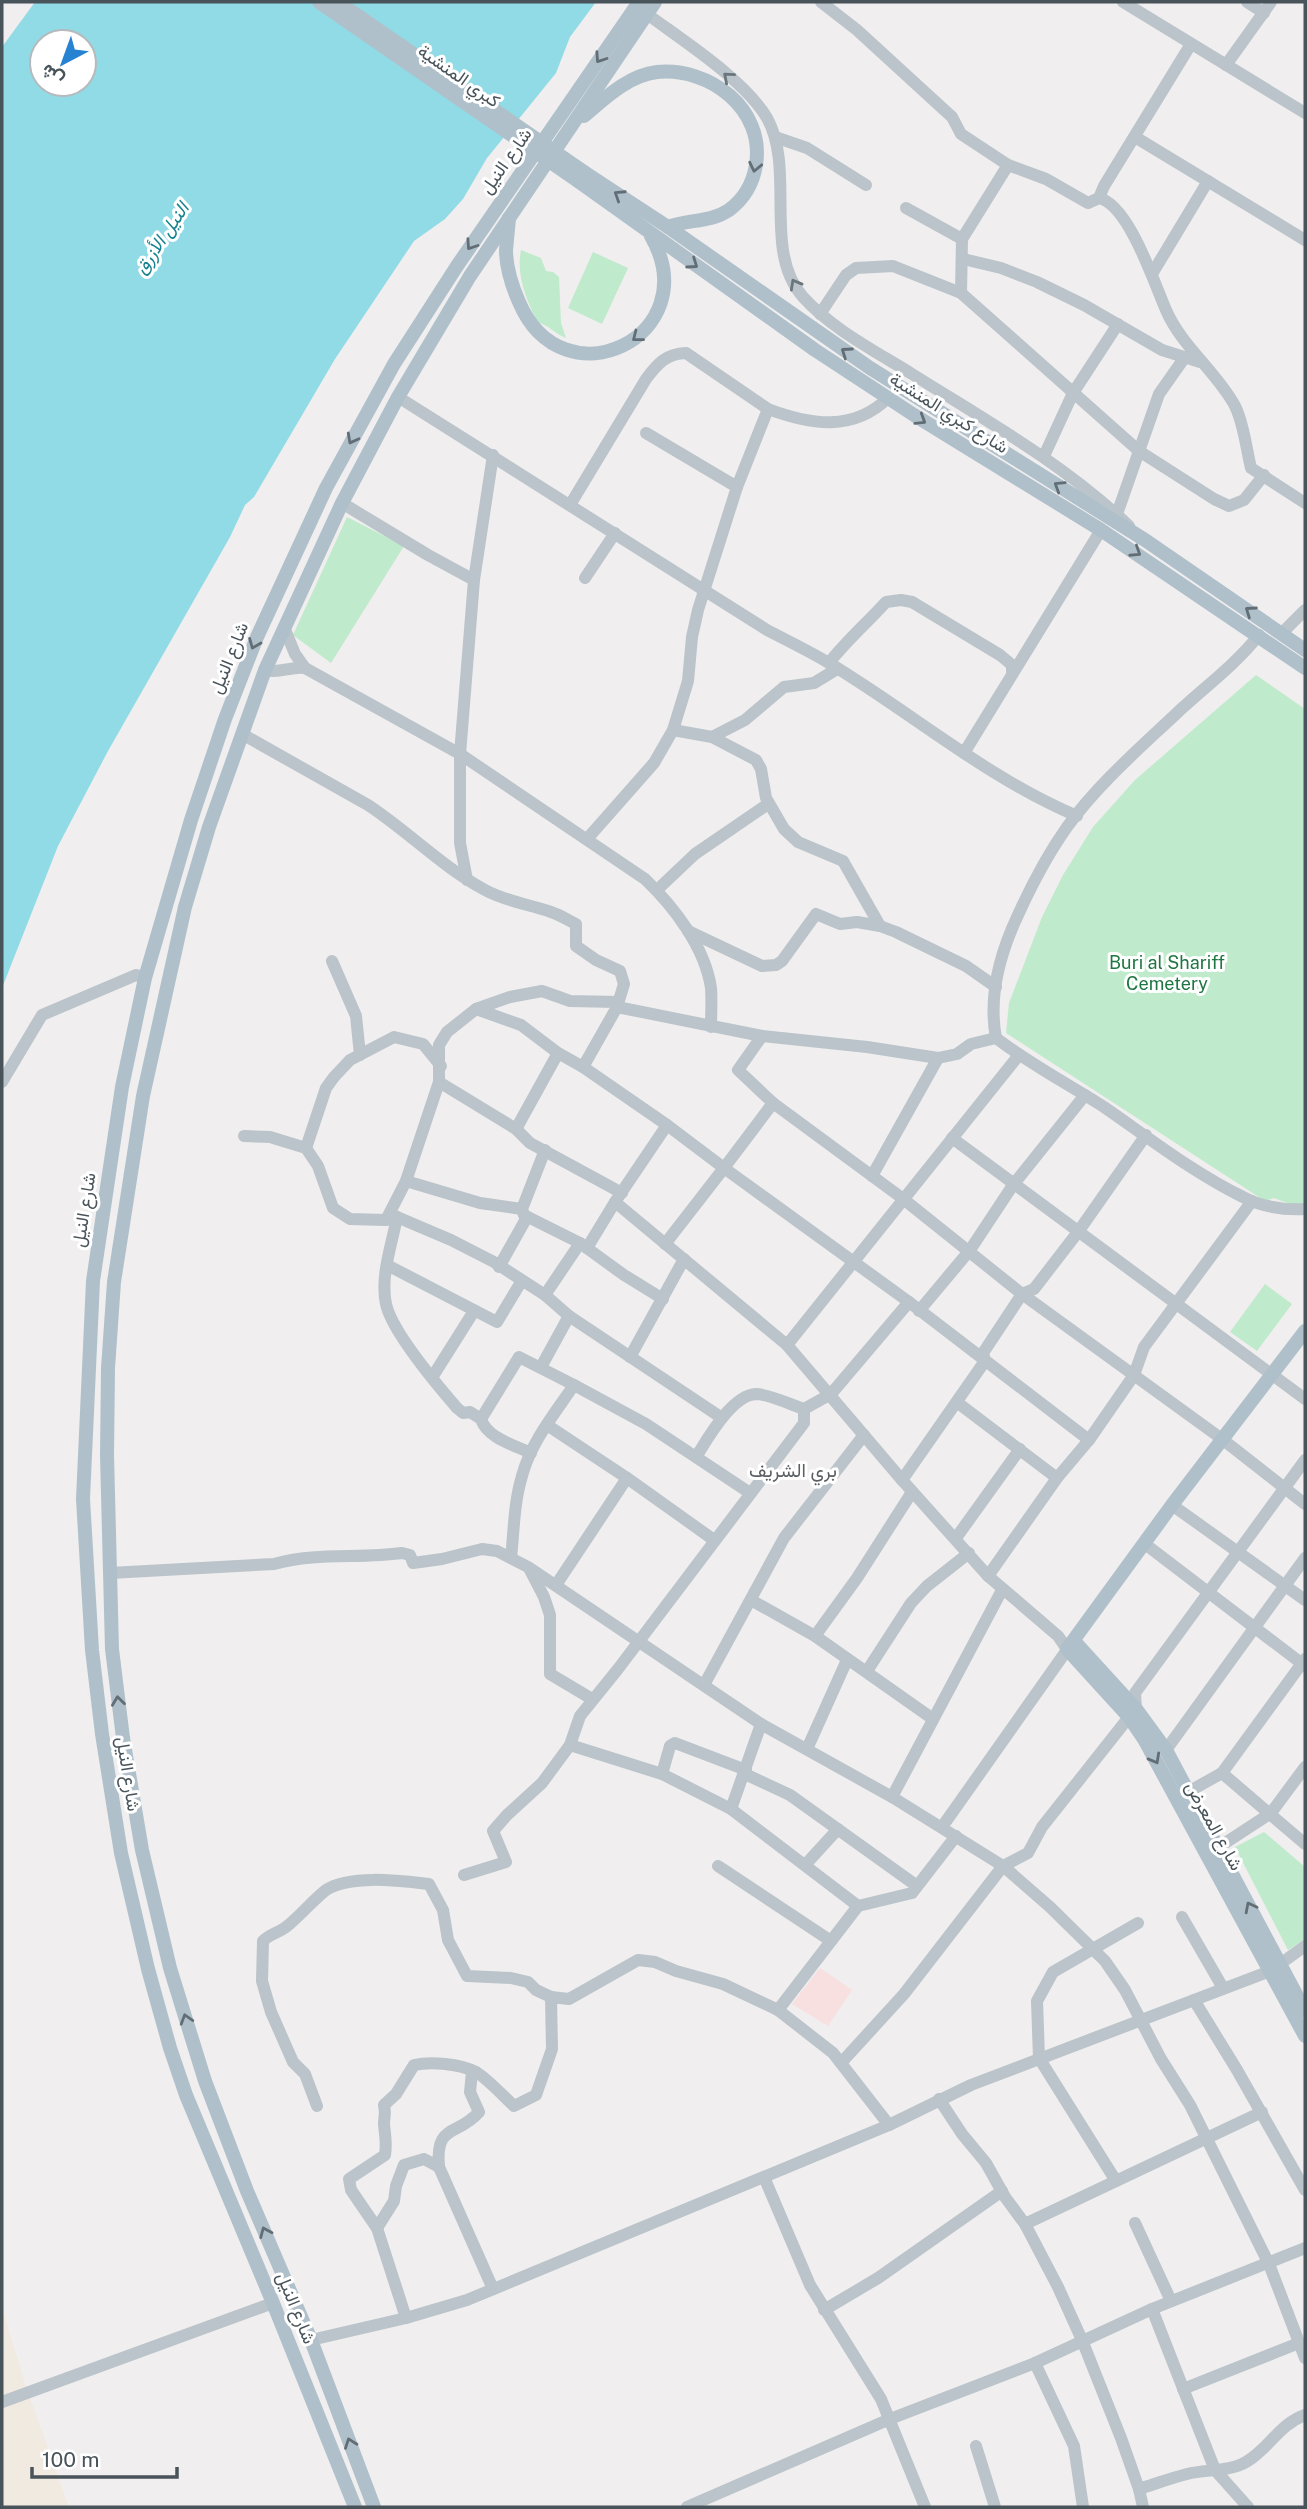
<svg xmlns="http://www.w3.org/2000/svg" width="1307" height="2509" viewBox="0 0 1307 2509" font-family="'Public Sans',Vazirmatn,sans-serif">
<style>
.medical{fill:#f9e0e0}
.green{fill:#bfebcc}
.sand{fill:#f1eae0}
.water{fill:#90dbe5;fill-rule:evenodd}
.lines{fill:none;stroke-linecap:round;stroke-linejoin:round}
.minor{stroke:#bac4ca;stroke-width:12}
.major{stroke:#b0c0cb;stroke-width:14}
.major-bridge{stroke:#b0c0cb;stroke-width:14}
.oneway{stroke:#626e76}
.oneway2{stroke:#6a757c}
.labels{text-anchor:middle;stroke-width:6;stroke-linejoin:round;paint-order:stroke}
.street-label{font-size:18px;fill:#48535a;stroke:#fff}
.park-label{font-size:18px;fill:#1e7641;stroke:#fff}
.water-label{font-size:19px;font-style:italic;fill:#16828f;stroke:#fff}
.neighbourhood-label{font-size:19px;fill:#5b5f62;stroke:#fff}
</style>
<rect width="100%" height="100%" fill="#f0eeee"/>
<!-- medical -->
<polygon class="medical" points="820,1968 852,1990 828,2026 792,2004"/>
<!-- green -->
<g class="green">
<path d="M 521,250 L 541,258 L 546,271 L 553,272 L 559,277 L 561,323 L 566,338 C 555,334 549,325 537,322 C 526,298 516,276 521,250 Z"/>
<polygon points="593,252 628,268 602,324 568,308"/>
<polygon points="347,517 404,546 331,663 293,635"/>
<polygon points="1256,675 1305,709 1305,1210 1274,1198 1265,1201 1006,1033 1009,1003 1042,917 1063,875 1093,827 1135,780"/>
<polygon points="1265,1284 1292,1304 1257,1351 1230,1332"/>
<polygon points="1264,1832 1305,1867 1305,1939 1288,1950 1235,1847"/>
</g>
<!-- sand -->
<polygon class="sand" points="2,2308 25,2384 69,2507 2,2507"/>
<!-- water -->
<path class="water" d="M 35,2 L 596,2 L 570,37 L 556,73 L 487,158 L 463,199 L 445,219 L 414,241 L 335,359 L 254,497 L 245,505 L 230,537 L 108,751 L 58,846 L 2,988 L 2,47 ZM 42,42 L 84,42 L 84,84 L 42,84 Z"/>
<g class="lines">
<!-- minor -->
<g class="minor">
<polyline points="821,2 857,30 952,117 961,134 1008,165 1046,179 1088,203 1099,198 1104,186 1191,44"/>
<polyline points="1123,2 1305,113"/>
<polyline points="1247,2 1264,13"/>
<path d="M 647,14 C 682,40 745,80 767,118 C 796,170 762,251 803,297 C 832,329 875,351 912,374 C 987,421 1064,464 1129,526"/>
<polyline points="1226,65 1271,2"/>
<polyline points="775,137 807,148 866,185"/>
<polyline points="1135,137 1305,240"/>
<path d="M 1099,198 C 1129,205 1154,283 1166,310 C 1182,347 1216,371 1235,406 C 1244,424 1246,448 1251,468 L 1305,503"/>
<polyline points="906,208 962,239"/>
<polyline points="963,259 1001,268 1037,282 1084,305 1162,350 1200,362"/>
<polyline points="1152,274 1208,181"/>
<polyline points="961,293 962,239 1008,165"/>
<polyline points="820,314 846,275 856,268 893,266 961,293 1139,451 1214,499 1229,506 1244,500 1264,475"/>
<path d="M 398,397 L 767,630 C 788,641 809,651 829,663 C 912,713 987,778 1077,816"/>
<polyline points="646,433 737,487"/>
<polyline points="1044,456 1073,393 1118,324"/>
<polyline points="342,503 428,555 474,580"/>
<path d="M 570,505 L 646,379 C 658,363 666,354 686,353 L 768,409"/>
<polyline points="1117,514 1159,394 1185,357"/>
<polyline points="585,578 615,533"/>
<path d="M 284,627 L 295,654 L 305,668 L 460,754 L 645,879 C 674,907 705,947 711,988 C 712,1001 711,1014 711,1027"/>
<polyline points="1282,633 1305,610"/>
<path d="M 1259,635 C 1235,665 1206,686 1178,712 C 1140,748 1098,784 1067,827 C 1048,854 1032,884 1018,915 C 1000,953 988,995 996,1038 C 1030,1064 1068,1084 1104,1107 C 1149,1138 1194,1173 1243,1197 C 1262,1207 1284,1210 1305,1209"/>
<path d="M 829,663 C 846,641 867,623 886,602 L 901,600 L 912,602 L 1000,655 L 1012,665 L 1012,671"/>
<path d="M 265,670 C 279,674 291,666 305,668"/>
<polyline points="673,730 712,737 756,760 761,769 766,798 784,829 798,842 843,861 880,926"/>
<path d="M 242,734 L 368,805 C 409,832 442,867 485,890 C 507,902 529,904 551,912 C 560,915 568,920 576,924 L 576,946 L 596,960 L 620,971 L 624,984 L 617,1007 L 762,1036 L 867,1047 L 938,1058 L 957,1054 L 971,1044 L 996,1038"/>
<polyline points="712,737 745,720 784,687 814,683 837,669"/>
<polyline points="964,753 1101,530"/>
<path d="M 587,839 L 654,763 L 673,730 L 688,681 L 692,637 L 698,610 L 737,487 L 768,409 C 811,425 853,432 888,398"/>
<polyline points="467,880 460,843 460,754 474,580 493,455"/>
<polyline points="657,890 695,854 768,804"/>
<polyline points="688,931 762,966 776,965 782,961 816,914 840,924 857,922 880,926 896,932 966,966 996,987"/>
<polyline points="332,961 356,1016 360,1055"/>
<polyline points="476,1009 521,1025 558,1053 583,1067 667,1125 724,1168 773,1103 902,1198 1022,1294 1222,1439 1305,1504"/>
<polyline points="762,1036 738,1070 773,1103"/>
<polyline points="583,1067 617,1007"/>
<polyline points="2,1082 42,1015 136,975 145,978"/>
<polyline points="439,1082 516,1129 530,1143 622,1193"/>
<polyline points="516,1129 558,1053"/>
<polyline points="244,1136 270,1137 306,1148 318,1166 333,1208 350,1219 386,1220 397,1217 451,1240 494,1262 545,1295 569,1316 722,1418"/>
<polyline points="952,1138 1305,1399"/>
<polyline points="306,1148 326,1088 334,1077 350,1060 394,1037 423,1044 441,1066"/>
<polyline points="545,1150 522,1209 524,1215 580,1243 624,1275 663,1299"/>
<polyline points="872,1176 938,1058"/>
<polyline points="406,1181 480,1203 522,1209"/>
<polyline points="615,1202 787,1345 902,1480 988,1576 1058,1636 1067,1649"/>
<path d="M 397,1217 C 392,1244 380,1276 386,1304 C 392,1332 438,1386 457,1408 L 463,1413 L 470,1412 L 481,1419 C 487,1438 514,1445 531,1453"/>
<polyline points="386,1220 406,1181 439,1082 439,1045 447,1032 476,1009 510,997 542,991 570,1001 618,1002"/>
<polyline points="665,1244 724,1168 909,1302 1089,1440"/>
<polyline points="587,1248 615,1202 667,1125"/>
<polyline points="387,1265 497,1322 521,1282"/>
<polyline points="499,1267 527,1217"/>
<polyline points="545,1295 580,1243"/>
<polyline points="919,1311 970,1250 1013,1185 1085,1095"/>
<polyline points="787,1345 1019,1055"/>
<polyline points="630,1357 684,1259"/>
<polyline points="541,1367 569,1316"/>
<polyline points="433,1376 474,1311"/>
<polyline points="958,1403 1057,1478"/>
<polyline points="481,1419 519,1357 574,1385"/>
<polyline points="547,1425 627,1478 714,1540"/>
<path d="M 696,1457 C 708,1438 732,1395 756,1394 C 768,1394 792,1405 804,1409"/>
<polyline points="902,1480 985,1361 983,1353 1022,1294 1034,1289 1078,1232 1146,1135"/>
<polyline points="1172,1505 1305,1600"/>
<polyline points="956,1538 1020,1449"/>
<polyline points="1145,1544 1305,1666"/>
<path d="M 511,1558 C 514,1530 514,1502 522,1476 C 531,1442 555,1413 574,1385 L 646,1424 L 750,1493"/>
<polyline points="530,1570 544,1597 550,1615 550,1674 592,1699"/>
<path d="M 110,1573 L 274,1564 C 316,1552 359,1559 402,1553 L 410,1555 L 413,1563 L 442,1559 L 482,1549 L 497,1551 L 528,1567 L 761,1724 L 892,1797 L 1003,1866 L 1050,1907 L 1105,1961 L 1125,1990 L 1161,2059 L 1190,2105 L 1269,2264 L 1305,2358"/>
<polyline points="988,1576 1057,1478 1089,1440 1134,1375 1144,1347 1252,1201"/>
<polyline points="556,1585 627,1478"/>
<polyline points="751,1600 815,1636 933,1719"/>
<polyline points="815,1636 857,1578 912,1492"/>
<polyline points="867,1671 911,1603 927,1586 969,1553"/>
<polyline points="704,1685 784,1538 864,1435"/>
<polyline points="1136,1709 1135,1693 1305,1460"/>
<polyline points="570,1745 662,1774 731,1809 858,1906"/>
<polyline points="807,1749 847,1660"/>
<polyline points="1166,1750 1305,1558"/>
<polyline points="1222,1773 1305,1844"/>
<polyline points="662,1774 670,1746 675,1743 746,1770"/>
<polyline points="745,1774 790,1795 917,1886"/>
<polyline points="1188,1792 1222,1773 1305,1659"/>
<polyline points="892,1797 1002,1590"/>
<polyline points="731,1809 761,1724"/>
<polyline points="942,1827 1067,1650"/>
<polyline points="1219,1847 1271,1813 1305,1767"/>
<polyline points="806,1864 838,1829"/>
<polyline points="718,1866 831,1941"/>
<polyline points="464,1875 506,1862 493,1831 507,1815 542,1783 570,1745 580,1716 618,1669 804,1423 804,1409 831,1394 909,1302"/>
<polyline points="1182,1917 1223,1988"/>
<polyline points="1280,1964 1305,1946"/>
<polyline points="1194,2000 1237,2070 1305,2190"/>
<polyline points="778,2010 858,1906 912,1893 956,1836"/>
<polyline points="841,2063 904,1994 1003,1866 1028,1853 1042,1827 1129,1717"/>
<polyline points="939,2099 962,2134 986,2163 1005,2197 1025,2224 1058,2287 1082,2340 1121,2438 1139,2489 1143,2507"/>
<path d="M 317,2106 L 305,2074 L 293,2062 L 271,2012 L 262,1981 L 263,1941 C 270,1934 278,1933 286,1927 C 299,1917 312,1901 326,1890 C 350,1874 402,1881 429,1884 L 443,1910 L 448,1940 L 467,1976 L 511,1978 L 528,1982 L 536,1990 L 551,1997"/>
<polyline points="439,2167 493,2289"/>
<polyline points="764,2177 810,2285 881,2399 925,2507"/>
<polyline points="1116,2181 1039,2058 1037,2001 1053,1972 1138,1923"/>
<polyline points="1135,2223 1171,2301"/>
<polyline points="1025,2224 1262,2112"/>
<path d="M 377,2228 L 394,2201 L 396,2186 L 404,2165 L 424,2159 L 439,2167 C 435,2123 457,2137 479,2112 L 470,2092 L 472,2072 L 476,2072"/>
<polyline points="1152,2309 1215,2470 1248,2507"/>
<polyline points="824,2310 878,2278 1002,2191"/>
<path d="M 406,2318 L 377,2228 L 351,2190 L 349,2179 L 385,2155 C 387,2143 385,2136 384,2124 C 384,2117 386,2113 384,2105 L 396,2094 L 414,2065 C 431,2061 460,2064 476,2072 C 489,2080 502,2095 514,2106 L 536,2095 L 552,2049 L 551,1997 L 569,1999 L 638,1960 L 655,1962 L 676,1971 L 723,1984 L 778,2010 L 833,2053 L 889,2125"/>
<polyline points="311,2340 406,2318 467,2300 889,2125 971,2085 1270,1971"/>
<polyline points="1035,2363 1074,2446 1083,2507"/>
<polyline points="1183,2389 1299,2343"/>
<polyline points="2,2402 273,2303"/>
<polyline points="976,2446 995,2507"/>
<path d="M 1139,2489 C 1155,2484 1171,2478 1187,2474 C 1206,2469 1229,2472 1246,2462 C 1270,2448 1278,2425 1305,2415"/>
<polyline points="687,2507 890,2419 1035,2363 1152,2309 1305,2248"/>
</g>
<!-- major -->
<g class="major">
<path d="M 584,116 C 605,98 629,75 657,72 C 710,67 765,109 756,165 C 753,183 744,199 729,210 C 710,223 688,219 668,227"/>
<polyline points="584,172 668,227 870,368 1145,540 1305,650"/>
<polyline points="578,181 815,350 914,415 1101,530 1305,668"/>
<path d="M 509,218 C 508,229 507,240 506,250 C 506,268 512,286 519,302 C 563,406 708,336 651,236"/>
<polyline points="1305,1331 1172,1505 1067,1649 1129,1717 1144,1739 1305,2036"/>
<polyline points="1074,1641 1136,1709 1166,1750 1305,2011"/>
<polyline points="355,2507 273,2303 186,2095 170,2048 148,1969 121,1853 102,1734 92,1650 83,1499 93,1281 122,1087 145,978 191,820 225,719 257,637 326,488 394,364 457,266 639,2"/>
<polyline points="374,2507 311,2340 247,2191 205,2081 170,1968 142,1850 123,1738 112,1649 107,1455 108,1368 114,1282 143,1096 185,907 209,827 265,670 342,503 398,397 470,276 655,2"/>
</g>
<!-- major-bridge -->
<g class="major-bridge">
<polyline points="319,2 578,181"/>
<polyline points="338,2 584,172"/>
</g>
</g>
<!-- one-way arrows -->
<defs><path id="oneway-chevron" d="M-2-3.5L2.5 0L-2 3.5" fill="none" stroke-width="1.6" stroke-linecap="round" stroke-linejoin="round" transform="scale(1.75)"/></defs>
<g class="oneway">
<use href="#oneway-chevron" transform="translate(600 58) rotate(124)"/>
<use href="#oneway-chevron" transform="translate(755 167) rotate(102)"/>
<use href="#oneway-chevron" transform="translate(619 195) rotate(-147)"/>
<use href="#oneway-chevron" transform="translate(471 245) rotate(124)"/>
<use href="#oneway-chevron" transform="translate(693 264) rotate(35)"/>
<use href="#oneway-chevron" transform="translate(637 337) rotate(142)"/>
<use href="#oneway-chevron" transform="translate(846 352) rotate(-145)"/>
<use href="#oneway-chevron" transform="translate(921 420) rotate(32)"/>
<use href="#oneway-chevron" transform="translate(352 439) rotate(118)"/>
<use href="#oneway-chevron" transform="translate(1059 486) rotate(-148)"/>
<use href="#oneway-chevron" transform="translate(1136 552) rotate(33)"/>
<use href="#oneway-chevron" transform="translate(1250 611) rotate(-145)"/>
<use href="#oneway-chevron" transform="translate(254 644) rotate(112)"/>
<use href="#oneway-chevron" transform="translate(118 1701) rotate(-97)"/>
<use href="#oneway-chevron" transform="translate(1155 1759) rotate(61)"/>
<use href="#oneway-chevron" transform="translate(1250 1907) rotate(-117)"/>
<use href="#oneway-chevron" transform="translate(186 2019) rotate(-107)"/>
<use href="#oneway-chevron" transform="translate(265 2232) rotate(-113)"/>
<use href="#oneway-chevron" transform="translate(350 2443) rotate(-110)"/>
</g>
<g class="oneway2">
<use href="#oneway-chevron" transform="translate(728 77) rotate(-139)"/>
<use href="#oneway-chevron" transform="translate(795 284) rotate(-119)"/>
</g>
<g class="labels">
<!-- street labels -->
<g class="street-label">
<text transform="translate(459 76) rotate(35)" y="6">كبري المنشية</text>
<text transform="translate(506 161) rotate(-55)" y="6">شارع النيل</text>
<text transform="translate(949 413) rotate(32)" y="6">شارع كبري المنشية</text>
<text transform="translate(229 658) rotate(-68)" y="6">شارع النيل</text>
<text transform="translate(84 1210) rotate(-81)" y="6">شارع النيل</text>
<text transform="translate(128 1774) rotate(81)" y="6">شارع النيل</text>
<text transform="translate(1214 1826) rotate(61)" y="6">شارع المعرض</text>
<text transform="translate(296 2308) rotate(68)" y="6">شارع النيل</text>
</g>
<!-- park labels -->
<g class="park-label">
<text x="1167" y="969">Buri al Shariff<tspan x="1167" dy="21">Cemetery</tspan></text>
</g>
<!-- water labels -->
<g class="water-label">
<text transform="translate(161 238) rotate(-56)" y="7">النيل الأزرق</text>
</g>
<!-- neighbourhood labels -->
<g class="neighbourhood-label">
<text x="793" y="1477">بري الشريف</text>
</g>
</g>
<!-- border -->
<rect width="1307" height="2509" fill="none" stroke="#48535a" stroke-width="7"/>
<!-- north arrow -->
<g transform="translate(63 63) rotate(221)"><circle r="33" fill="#ffffff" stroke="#b6babd" stroke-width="2"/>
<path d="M0-5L12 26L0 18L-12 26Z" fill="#2782d2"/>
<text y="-10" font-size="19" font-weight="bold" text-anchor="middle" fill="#48535a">ش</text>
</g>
<!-- scale -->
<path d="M32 2467v10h145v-10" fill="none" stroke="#48535a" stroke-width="3.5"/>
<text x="42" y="2467" font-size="21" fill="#48535a" stroke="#ffffff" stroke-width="5" paint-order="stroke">100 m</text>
</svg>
